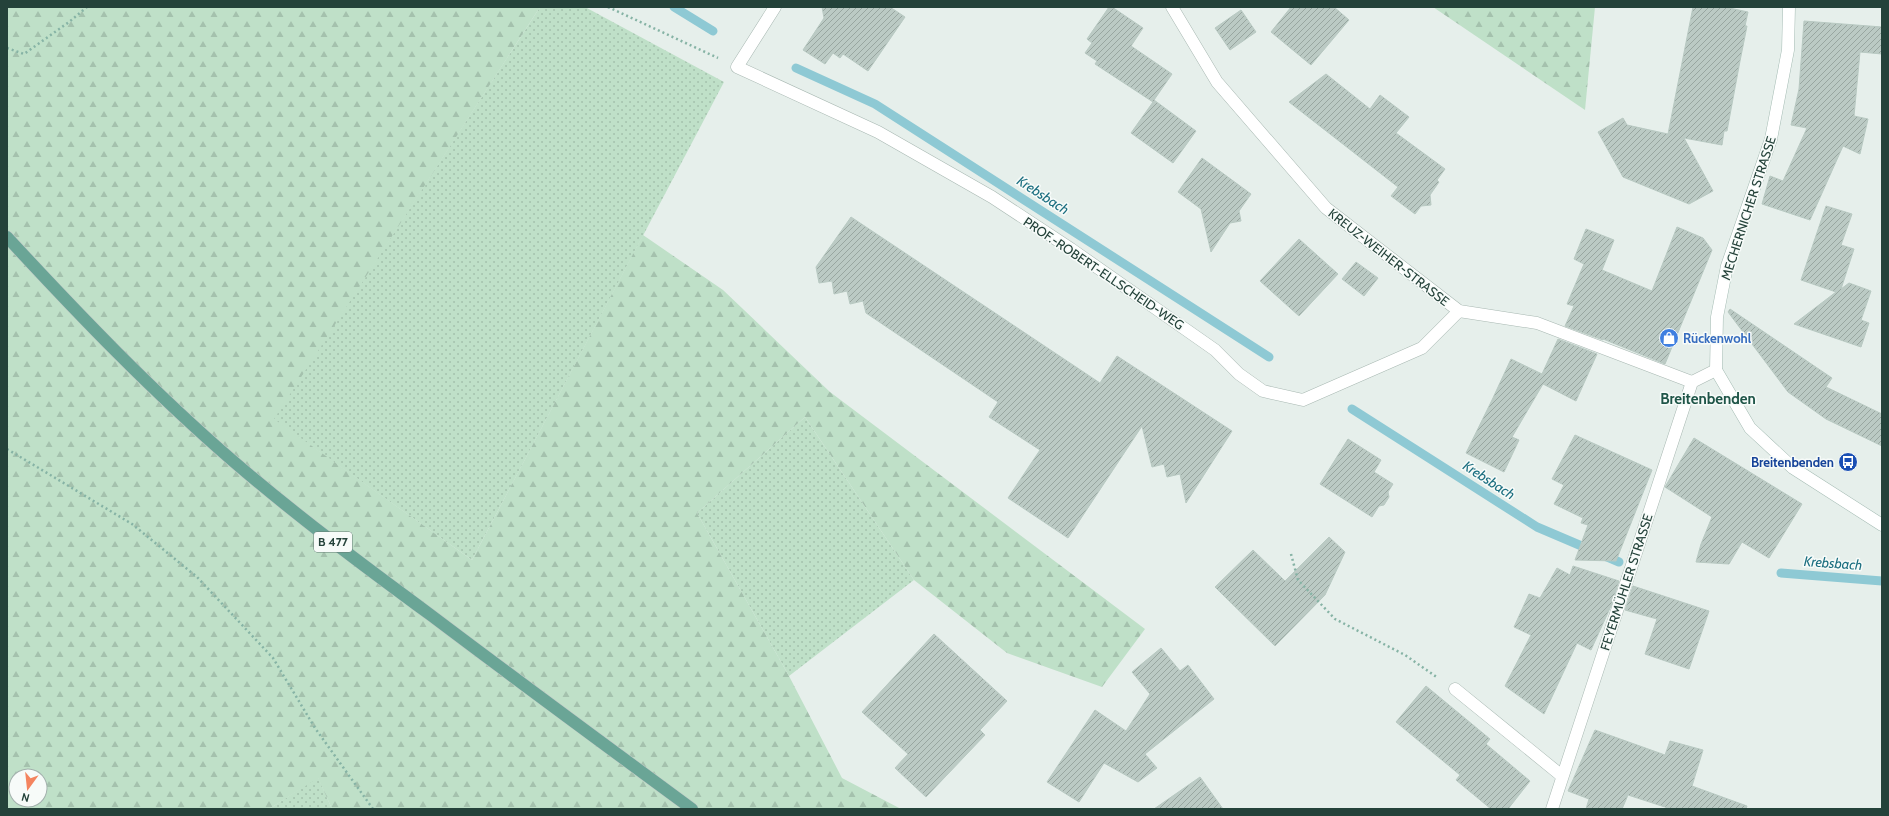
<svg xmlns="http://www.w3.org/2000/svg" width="1889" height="816" viewBox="0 0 1889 816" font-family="Cabin,sans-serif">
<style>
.grass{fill:url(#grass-dots)}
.forest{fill:url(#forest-firs);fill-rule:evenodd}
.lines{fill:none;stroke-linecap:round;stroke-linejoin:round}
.stream{stroke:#8ec9d4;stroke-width:9}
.building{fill:url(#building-hatch);stroke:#b8c9c2}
.lane-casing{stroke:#a8b8b2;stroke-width:13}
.street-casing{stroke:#a8b8b2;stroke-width:13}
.secondary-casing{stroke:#a4bbb3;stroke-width:13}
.primary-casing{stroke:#c2cac8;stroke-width:13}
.path{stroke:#86b3a5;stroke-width:2.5;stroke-dasharray:2 3;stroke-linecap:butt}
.lane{stroke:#fff;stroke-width:12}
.street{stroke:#fff;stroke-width:12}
.secondary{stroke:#fff;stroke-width:12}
.primary{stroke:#6aa596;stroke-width:12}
.labels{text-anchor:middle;stroke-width:3;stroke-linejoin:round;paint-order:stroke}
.shield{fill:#f7fbf9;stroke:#637a73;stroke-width:1}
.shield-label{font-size:12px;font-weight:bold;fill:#24423a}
.street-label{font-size:13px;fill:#24423a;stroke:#f7fbf9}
.shop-label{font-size:13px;font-weight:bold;fill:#366cbe;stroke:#f7fbf9;text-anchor:start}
.transit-label{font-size:13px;font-weight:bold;fill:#164399;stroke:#f7fbf9;text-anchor:end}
.water-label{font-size:14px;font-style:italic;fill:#1c6f80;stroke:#f7fbf9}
.quarter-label{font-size:15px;font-weight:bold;fill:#1f5548;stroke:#f7fbf9}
</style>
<defs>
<pattern id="grass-dots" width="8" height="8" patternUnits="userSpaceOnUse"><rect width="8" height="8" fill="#bfe0c8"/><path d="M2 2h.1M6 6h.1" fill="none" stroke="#a4c1ad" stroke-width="1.8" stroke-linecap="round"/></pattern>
<pattern id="forest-firs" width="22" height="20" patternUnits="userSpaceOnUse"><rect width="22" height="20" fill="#bfe0c8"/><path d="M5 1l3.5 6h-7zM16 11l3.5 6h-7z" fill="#a4c1ad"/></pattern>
<pattern id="building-hatch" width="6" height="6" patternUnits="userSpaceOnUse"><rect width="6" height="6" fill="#bbcac4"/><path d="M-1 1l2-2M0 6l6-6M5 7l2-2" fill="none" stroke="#98a6a0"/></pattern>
</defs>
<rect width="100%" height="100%" fill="#e6efeb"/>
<!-- grass -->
<g class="grass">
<polygon points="540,7 585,7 724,82 472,560 273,419"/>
<polygon points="805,417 914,580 789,676 697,513"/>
<polygon points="318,777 332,809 269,809"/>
</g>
<!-- forest -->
<g class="forest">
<path d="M 7,7 L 540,7 L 274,419 L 472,560 L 643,235 L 723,290 L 830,392 L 1145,629 L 1102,687 L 1007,653 L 914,580 L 805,417 L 697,513 L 789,676 L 842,778 L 901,809 L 332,809 L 318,778 L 269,809 L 7,809 ZM 16,776 L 40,776 L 40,800 L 16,800 Z"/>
<polygon points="1433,7 1595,7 1585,110"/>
</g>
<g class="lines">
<!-- stream -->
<g class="stream">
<polyline points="674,7 713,31"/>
<polyline points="796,68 875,104 1269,357"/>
<polyline points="1352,409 1537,527 1591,550"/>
<polyline points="1605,556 1619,562"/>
<polyline points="1781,573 1882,581"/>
</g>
</g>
<!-- building -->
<g class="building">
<polygon points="822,7 890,7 905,17 868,71 843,54 840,58 833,53 825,64 803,50 824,18"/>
<polygon points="1109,7 1112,7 1143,28 1131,46 1172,74 1154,100 1196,131 1173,163 1131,133 1153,102 1095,64 1097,61 1085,53 1092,43 1087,39"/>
<polygon points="1291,7 1334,7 1349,20 1311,65 1271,32"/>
<polygon points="1693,7 1725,7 1748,12 1745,26 1747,26 1740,61 1727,131 1724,131 1722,145 1684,138 1713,191 1689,204 1623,177 1598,132 1623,118 1627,125 1668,134"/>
<polygon points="1241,10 1256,32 1230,50 1215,28"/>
<polygon points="1804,21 1882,27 1882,54 1860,52 1854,116 1868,119 1860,154 1843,146 1810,220 1762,204 1770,176 1783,181 1807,128 1791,125 1799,89"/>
<polygon points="1326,74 1370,109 1380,95 1409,117 1396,133 1445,169 1437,180 1439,182 1430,195 1431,205 1421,206 1415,214 1391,196 1398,187 1289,102"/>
<polygon points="1202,158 1251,194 1239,211 1241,221 1230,223 1211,252 1201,209 1178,192"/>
<polygon points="1826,206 1852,214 1841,245 1854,249 1841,289 1849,283 1871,291 1861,320 1869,323 1861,347 1794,324 1836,292 1801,280"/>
<polygon points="851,217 1100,383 1117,356 1232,431 1186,503 1180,474 1167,477 1164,464 1152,467 1142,426 1068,538 1008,498 1040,450 989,417 998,402 866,313 863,301 850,304 847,291 834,294 832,281 819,283 816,267"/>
<polygon points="1677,227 1703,238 1712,250 1665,364 1603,339 1603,340 1565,326 1574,306 1567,304 1584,264 1574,259 1586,229 1614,240 1602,270 1652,291"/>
<polygon points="1299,239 1338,274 1299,316 1260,281"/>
<polygon points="1356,262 1378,278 1364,296 1342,279"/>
<polygon points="1730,309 1832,378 1826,387 1882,414 1882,446 1826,419 1788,392 1728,312"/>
<polygon points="1558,339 1597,354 1576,401 1543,384 1512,437 1519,440 1504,472 1466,453 1492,400 1511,359 1542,374"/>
<polygon points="1575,435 1652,470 1616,561 1575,560 1588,525 1581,523 1583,518 1554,504 1564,485 1552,479"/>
<polygon points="1694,438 1802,504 1769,558 1742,542 1729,564 1696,562 1701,544 1712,517 1665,487"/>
<polygon points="1348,439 1381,460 1374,472 1393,484 1388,492 1389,497 1384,505 1379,506 1372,517 1320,484"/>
<polygon points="1329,537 1345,552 1325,595 1275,646 1215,587 1253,550 1285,581"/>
<polygon points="1573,566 1619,581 1611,606 1591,650 1577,643 1544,714 1505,686 1531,635 1514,627 1529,594 1540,598 1557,568 1570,575"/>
<polygon points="1633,586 1709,611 1689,669 1645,654 1657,619 1625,610"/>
<polygon points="934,634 1007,701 980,730 985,735 926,797 895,768 908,754 862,712"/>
<polygon points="1161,648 1180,671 1188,665 1214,699 1145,754 1157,768 1138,782 1104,763 1079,802 1047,782 1095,710 1126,731 1150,694 1132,672"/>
<polygon points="1426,686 1490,739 1486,744 1530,781 1508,809 1491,809 1456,780 1460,775 1396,722"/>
<polygon points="1595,730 1665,755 1670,741 1703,750 1692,786 1747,806 1746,809 1671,809 1628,795 1622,809 1586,809 1589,799 1568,791"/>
<polygon points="1200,777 1223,809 1154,809"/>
</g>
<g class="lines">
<!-- lane casing -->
<g class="lane-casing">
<polyline id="lane" points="1455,689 1562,776"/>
</g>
<!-- street casing -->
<g class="street-casing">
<g id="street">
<polyline points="775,7 737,67 878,132 992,197 1071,249 1215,350 1239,374 1263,391 1303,400 1422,348 1459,311"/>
<polyline points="1172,7 1217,82 1326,208 1459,311 1537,323 1692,382"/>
<polyline points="1552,809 1692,382 1716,370"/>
</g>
</g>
<!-- secondary casing -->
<g class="secondary-casing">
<polyline id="secondary" points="1789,7 1788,50 1771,139 1727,266 1717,317 1716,370 1750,428 1793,468 1882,525"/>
</g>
<!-- primary casing -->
<g class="primary-casing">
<path id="primary" d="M 7,237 C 79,315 153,392 233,461 C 297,516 364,566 432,616 C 518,681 605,745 692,809"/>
</g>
<!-- path -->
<g class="path">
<polyline points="608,7 718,58"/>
<polyline points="7,48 24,54 69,22 87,7"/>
<polyline points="7,449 132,524 197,577 273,658 315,728 373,809"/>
<polyline points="1291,554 1298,580 1335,619 1405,655 1438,678"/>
</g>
<!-- lane -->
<use href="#lane" class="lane"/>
<!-- street -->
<use href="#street" class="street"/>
<!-- secondary -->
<use href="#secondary" class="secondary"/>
<!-- primary -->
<use href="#primary" class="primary"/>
</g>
<!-- icons -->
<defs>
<g id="shop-disc" transform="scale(1)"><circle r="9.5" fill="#3f7fe0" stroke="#f7fbf9"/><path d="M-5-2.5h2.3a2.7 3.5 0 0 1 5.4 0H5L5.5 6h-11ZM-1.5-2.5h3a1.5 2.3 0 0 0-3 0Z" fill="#fff"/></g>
<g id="bus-disc" transform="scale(1)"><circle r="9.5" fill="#1a4fb4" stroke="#f7fbf9"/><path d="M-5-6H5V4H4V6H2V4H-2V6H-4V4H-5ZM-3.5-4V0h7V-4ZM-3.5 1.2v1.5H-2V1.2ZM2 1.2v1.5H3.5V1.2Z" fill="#fff"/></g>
</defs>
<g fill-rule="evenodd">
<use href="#shop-disc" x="1669" y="338"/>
<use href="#bus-disc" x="1848" y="462"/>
</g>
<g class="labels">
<!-- shield labels -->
<rect class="shield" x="314" y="532" width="38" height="20" rx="3"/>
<g class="shield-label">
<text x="333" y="546">B 477</text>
</g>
<!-- street labels -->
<g class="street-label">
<text transform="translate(1748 208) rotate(-72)" y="5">MECHERNICHER STRASSE</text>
<text transform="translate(1389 257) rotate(38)" y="5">KREUZ-WEIHER-STRASSE</text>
<text transform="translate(1104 273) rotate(34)" y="5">PROF.-ROBERT-ELLSCHEID-WEG</text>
<text transform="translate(1626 582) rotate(-72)" y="5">FEYERMÜHLER STRASSE</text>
</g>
<!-- shop labels -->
<g class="shop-label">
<text x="1683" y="343">Rückenwohl</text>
</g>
<!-- transit labels -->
<g class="transit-label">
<text x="1834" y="467">Breitenbenden</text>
</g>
<!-- water labels -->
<g class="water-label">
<text transform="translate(1043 195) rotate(33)" y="5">Krebsbach</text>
<text transform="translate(1489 480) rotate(33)" y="5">Krebsbach</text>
<text transform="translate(1833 563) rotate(4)" y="5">Krebsbach</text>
</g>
<!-- quarter labels -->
<g class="quarter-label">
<text x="1708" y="404">Breitenbenden</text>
</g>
</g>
<!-- border -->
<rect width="1889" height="816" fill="none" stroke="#24423a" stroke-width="16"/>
<!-- north arrow -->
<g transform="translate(28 788) rotate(195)"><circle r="19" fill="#f7fbf9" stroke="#a3b1ad"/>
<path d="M0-3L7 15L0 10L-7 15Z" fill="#f4845f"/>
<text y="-6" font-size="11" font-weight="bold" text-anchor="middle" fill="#24423a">N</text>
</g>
</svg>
